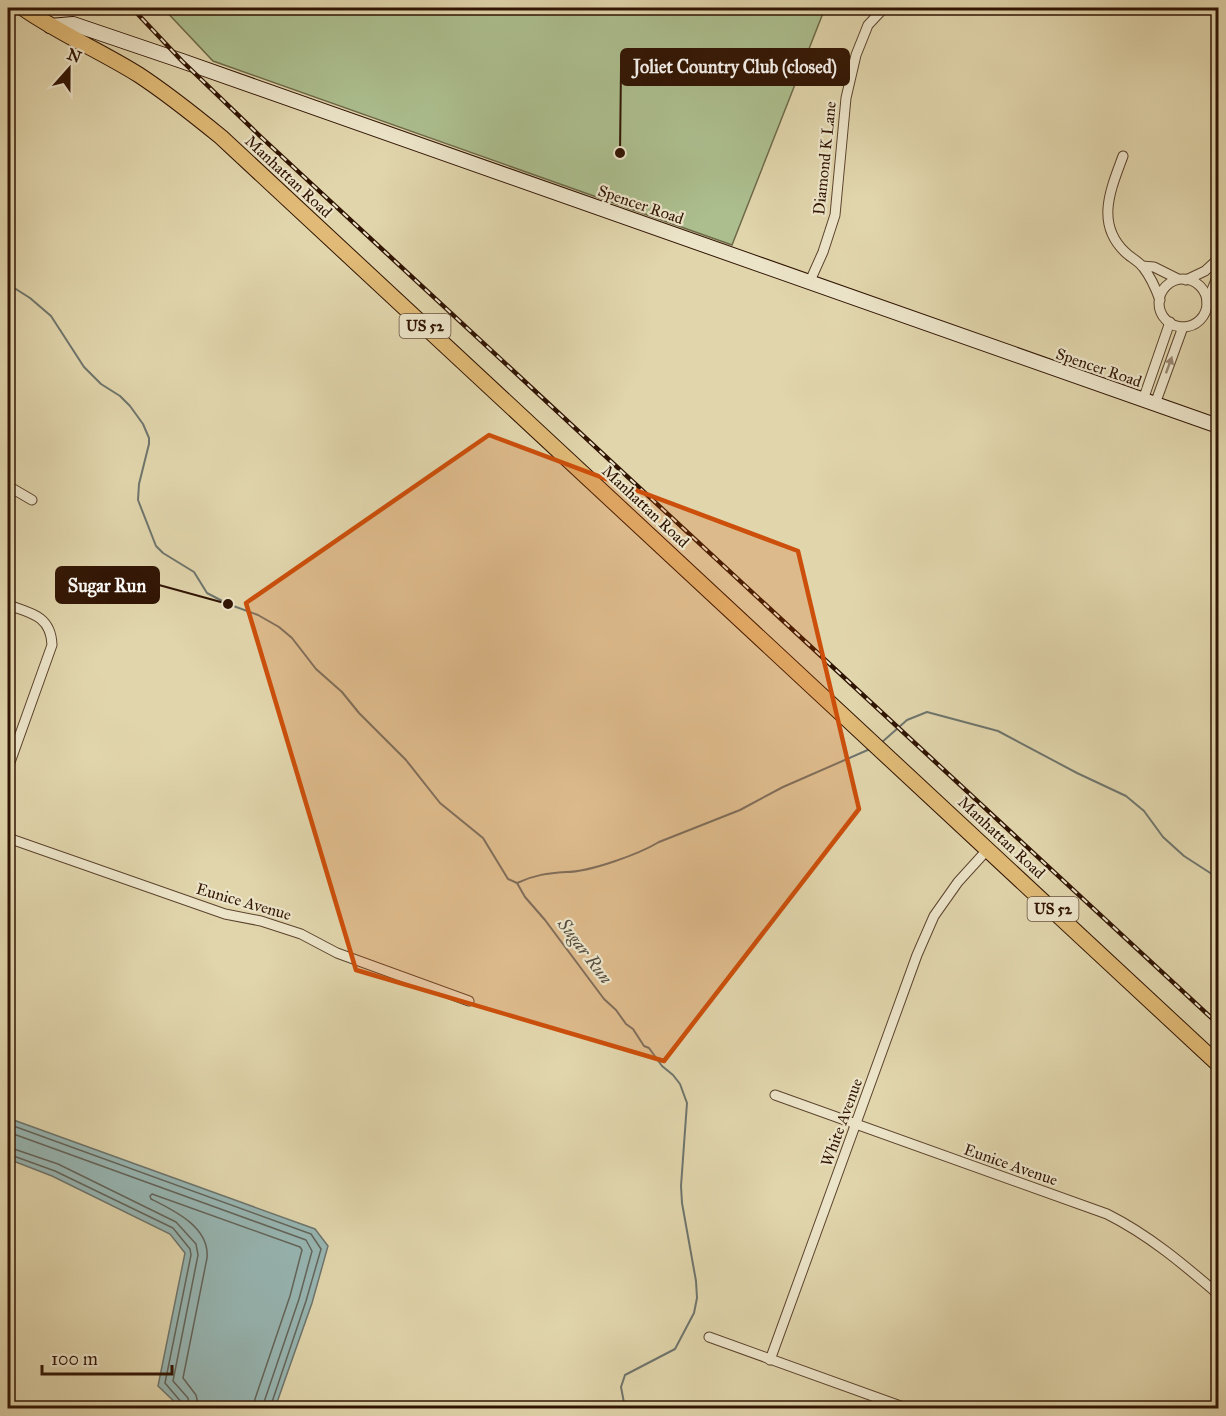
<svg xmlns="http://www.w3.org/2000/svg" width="1226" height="1416" viewBox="0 0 1226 1416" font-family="'IM FELL Great Primer',serif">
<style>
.green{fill:#acbe8e;stroke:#6e6948;stroke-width:1.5}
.water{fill:#97b6b3;stroke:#6e756d;stroke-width:1.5}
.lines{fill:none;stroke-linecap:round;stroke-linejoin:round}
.shore{stroke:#64655b;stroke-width:1.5}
.stream{stroke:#6e756d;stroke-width:2}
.street-casing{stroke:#5c442d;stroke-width:11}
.secondary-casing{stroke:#301403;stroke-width:16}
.primary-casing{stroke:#301403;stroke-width:17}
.street{stroke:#ece4c9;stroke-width:9}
.secondary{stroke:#ece4c9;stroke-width:14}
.primary{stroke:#e0ba76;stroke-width:15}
.rail-casing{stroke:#301403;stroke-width:4.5}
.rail{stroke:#ece4c9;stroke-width:2;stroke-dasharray:7;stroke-linecap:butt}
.oneway{fill:#978670}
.marked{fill:#cc4f0b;fill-opacity:0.2;stroke:#cc4f0b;stroke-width:4.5;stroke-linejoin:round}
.labels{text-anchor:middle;stroke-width:4.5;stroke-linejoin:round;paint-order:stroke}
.shield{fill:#ece4c9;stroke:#68523e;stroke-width:1.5}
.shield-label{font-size:15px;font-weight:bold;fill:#301403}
.street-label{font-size:16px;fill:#301403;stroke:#ece4c9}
.water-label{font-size:18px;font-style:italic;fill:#544d41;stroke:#ece4c9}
.leader{fill:none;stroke:#301403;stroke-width:2}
.callout-dot{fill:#301403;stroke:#ece4c9;stroke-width:2}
.callout{fill:#301403;stroke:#301403;stroke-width:2}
.callout-label{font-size:18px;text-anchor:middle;font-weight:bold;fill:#fff}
</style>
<rect width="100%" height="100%" fill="#e1d5ac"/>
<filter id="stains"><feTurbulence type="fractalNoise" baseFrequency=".00333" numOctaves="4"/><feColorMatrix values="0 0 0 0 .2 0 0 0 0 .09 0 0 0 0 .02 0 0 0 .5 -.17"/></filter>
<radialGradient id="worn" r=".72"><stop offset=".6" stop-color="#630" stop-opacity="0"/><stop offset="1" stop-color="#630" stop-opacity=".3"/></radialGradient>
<!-- green -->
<polygon class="green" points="163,8 825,8 732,245 213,61"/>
<!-- water -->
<polygon class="water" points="8,1118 315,1229 328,1246 312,1303 275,1408 181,1408 158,1386 185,1253 170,1234 52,1176 8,1159"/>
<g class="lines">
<!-- shore -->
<g class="shore">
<polyline points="8,1124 311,1234 321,1249 306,1301 270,1408"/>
<polyline points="8,1132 306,1240 312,1251 299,1299 262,1408"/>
<polyline points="8,1147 58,1164 176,1222 196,1244 198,1255 173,1381 188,1398 190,1408"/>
<polyline points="8,1154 55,1171 173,1228 190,1249 191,1255 165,1383 182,1403 183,1408"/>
<path d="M 199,1408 L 196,1395 L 183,1378 L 207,1258 C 210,1227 173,1210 151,1199 L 150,1196 L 152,1194 L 300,1247 L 302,1250 L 290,1296 L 255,1399 L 253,1408"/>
</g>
<!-- stream -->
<g class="stream">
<polyline points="8,284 30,298 51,316 84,367 101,384 120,396 130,406 143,424 149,438 149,444 139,484 138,500 156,546 163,553 194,572 207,593 228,604 258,615 279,627 292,638 316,669 342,692 359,713 406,760 440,803 483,838 508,879 517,883 525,897 545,920 604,999 616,1010 626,1024 633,1029 644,1046 649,1048 662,1066 673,1075 680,1084 687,1103 681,1186 682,1203 696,1281 697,1298 694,1313 675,1349 625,1375 621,1387 625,1408"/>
<polyline points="881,743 907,720 927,712 998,731 1077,773 1126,796 1144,811 1163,837 1184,856 1218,878"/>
<path d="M 517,883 C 534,875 548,873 566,872 C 590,872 639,854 659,842 L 740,810 L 783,787 L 870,749"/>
</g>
<!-- street casing -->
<g class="street-casing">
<g id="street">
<path d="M 1123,156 C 1111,189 1095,223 1125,252 C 1130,257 1138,261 1143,267 C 1150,276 1156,289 1160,300"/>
<polyline points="1142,266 1154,267 1178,279"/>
<circle cx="1183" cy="303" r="24"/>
<polyline points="1186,280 1205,271 1218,259"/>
<polyline points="810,281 823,252 835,215 846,98 856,55 868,25 884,8"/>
<polyline points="1207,302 1218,275"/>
<polyline points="1143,400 1170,322"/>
<polyline points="1155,404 1183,327"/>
<polyline points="8,486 32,500"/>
<path d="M 8,605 C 31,613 51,616 52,645 L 8,768"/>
<polyline points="8,838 225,914 261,921 301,934 337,953 469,1001"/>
<path d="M 775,1095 L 1107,1214 C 1149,1235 1183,1264 1218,1294"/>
<polyline points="709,1337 906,1408"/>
<polyline points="770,1360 917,955 934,916 958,882 988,849"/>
</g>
</g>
<!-- secondary casing -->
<g class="secondary-casing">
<polyline id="secondary" points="50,26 73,24 182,61 1218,426"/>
</g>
<!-- primary casing -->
<g class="primary-casing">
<path id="primary" d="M 23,8 C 60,34 101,51 139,75 C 168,94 194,115 221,137 L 1218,1064"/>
</g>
<!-- street -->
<use href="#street" class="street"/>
<!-- secondary -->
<use href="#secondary" class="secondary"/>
<!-- primary -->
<use href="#primary" class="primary"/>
<!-- rail casing -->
<g class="rail-casing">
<polyline id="rail" points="132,8 182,61 261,137 1218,1024"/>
</g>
<!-- rail -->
<use href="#rail" class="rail"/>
</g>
<!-- one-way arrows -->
<defs><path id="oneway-solid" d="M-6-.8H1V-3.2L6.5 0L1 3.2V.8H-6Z" transform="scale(1.5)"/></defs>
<use class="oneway" href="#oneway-solid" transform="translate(1169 365) rotate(-70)"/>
<!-- marked area -->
<path class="marked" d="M 489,435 L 798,551 L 859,809 L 664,1061 L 356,970 L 246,603 Z"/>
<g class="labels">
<!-- shield labels -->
<g class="shield">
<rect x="399.5" y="314" width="51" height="24" rx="4.5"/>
<rect x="1027.5" y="897" width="51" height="24" rx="4.5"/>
</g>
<g class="shield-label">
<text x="425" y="331">US 52</text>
<text x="1053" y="914">US 52</text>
</g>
<!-- street labels -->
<g class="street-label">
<text transform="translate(824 158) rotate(-84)" y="6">Diamond K Lane</text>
<text transform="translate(289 176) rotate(43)" y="6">Manhattan Road</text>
<text transform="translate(641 204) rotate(19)" y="6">Spencer Road</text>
<text transform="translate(1099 367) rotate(19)" y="6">Spencer Road</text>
<text transform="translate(646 506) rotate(43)" y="6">Manhattan Road</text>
<text transform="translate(1002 837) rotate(43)" y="6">Manhattan Road</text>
<text transform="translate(244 901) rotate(16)" y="6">Eunice Avenue</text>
<text transform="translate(841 1122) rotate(-70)" y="6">White Avenue</text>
<text transform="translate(1011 1164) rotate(19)" y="6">Eunice Avenue</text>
</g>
<!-- water labels -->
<g class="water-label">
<text transform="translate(585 951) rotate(53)" y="6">Sugar Run</text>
</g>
</g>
<!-- callouts -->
<path class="leader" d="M620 153L621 67M228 604L159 585"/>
<g class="callout-dot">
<circle cx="620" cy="153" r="6"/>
<circle cx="228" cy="604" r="6"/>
</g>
<g class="callout">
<rect x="621" y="49" width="228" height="36" rx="6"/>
<rect x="56" y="567" width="103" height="36" rx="6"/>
</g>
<g class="callout-label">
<text x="735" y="73">Joliet Country Club (closed)</text>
<text x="107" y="592">Sugar Run</text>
</g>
<!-- margin -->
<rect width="1226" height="1416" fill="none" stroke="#e1d5ac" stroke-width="30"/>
<rect x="9" y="9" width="1208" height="1398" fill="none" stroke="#301403" stroke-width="3"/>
<rect x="15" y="15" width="1196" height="1386" fill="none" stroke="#301403" stroke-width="1.5"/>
<!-- north arrow -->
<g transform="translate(69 69) rotate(21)" stroke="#ece4c9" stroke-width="4.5" paint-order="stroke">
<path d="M0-4.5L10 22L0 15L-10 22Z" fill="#301403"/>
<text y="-9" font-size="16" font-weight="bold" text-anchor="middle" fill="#301403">N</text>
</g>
<!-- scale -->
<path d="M42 1365v9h130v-9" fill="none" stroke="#301403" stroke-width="3"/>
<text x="51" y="1365" font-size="18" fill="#301403" stroke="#ece4c9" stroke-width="4.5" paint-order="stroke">100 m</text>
<rect width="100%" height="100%" filter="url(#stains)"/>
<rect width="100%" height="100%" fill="url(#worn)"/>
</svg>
